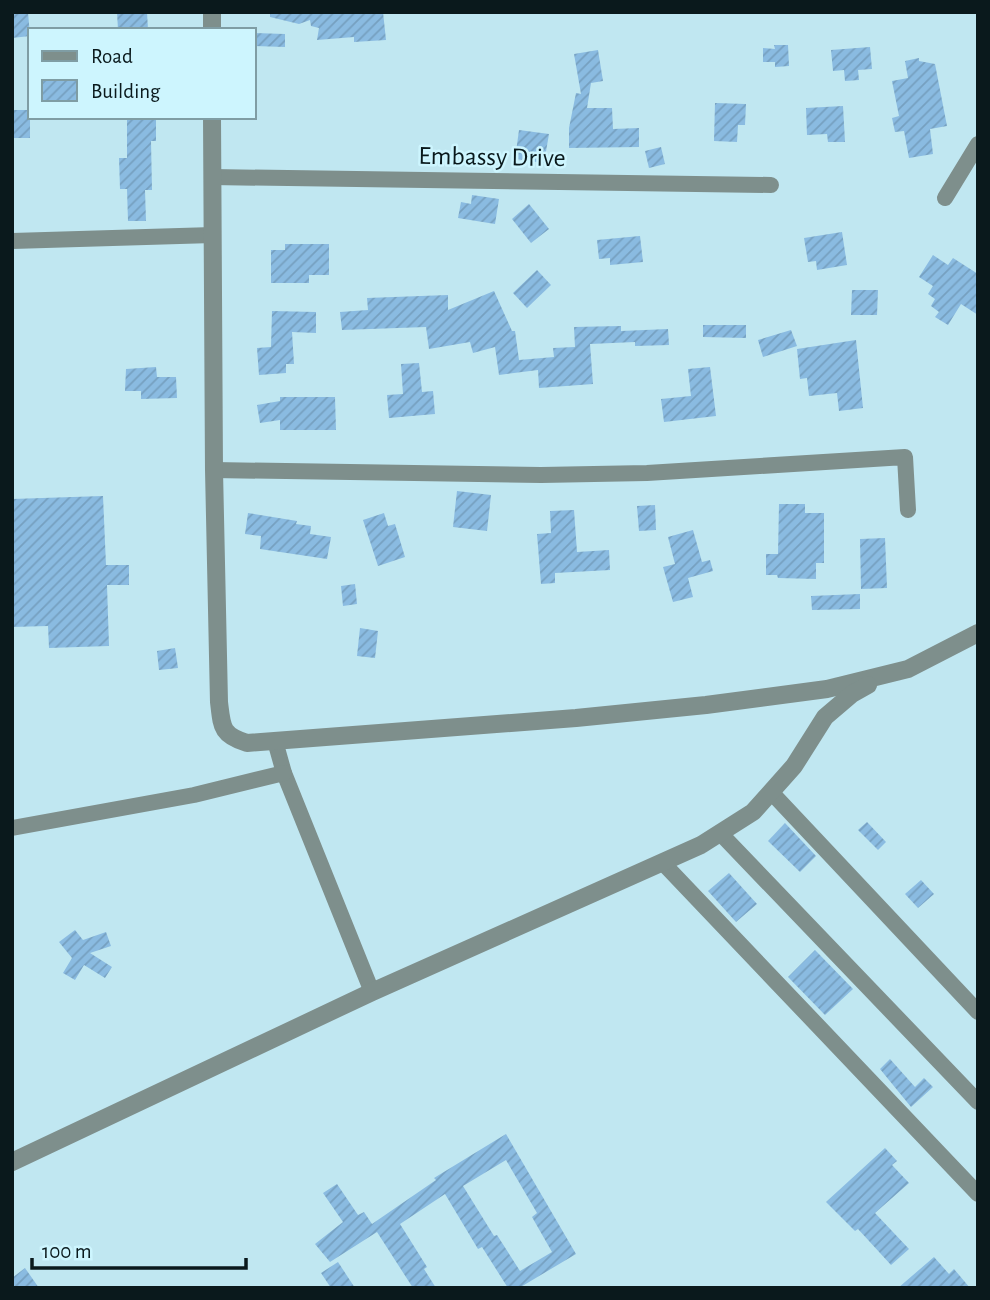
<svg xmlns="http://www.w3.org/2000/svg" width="990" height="1300" viewBox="0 0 990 1300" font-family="'Alegreya Sans',sans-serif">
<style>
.building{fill:url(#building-hatch);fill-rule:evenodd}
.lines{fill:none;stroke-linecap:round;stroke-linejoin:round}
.minor{stroke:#7e8f8c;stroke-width:16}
.tertiary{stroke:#7e8f8c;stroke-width:18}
.labels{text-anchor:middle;stroke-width:5;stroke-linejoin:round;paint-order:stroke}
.street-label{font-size:26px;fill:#0a191c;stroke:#cdf5fe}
</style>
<defs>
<pattern id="building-hatch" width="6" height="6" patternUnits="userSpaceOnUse" patternTransform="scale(1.75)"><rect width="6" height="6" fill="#8abbe1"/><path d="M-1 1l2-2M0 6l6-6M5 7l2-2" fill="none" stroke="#76a0c0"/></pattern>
</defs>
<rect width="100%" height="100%" fill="#c0e7f1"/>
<!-- building -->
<g class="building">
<polygon points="12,12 28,12 30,36 12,38"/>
<polygon points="117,12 147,12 148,30 118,30"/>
<polygon points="270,12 383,12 386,40 354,42 354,37 317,40 319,28 311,26 310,20 299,24 270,17"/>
<polygon points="254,33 285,34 285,47 254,46"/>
<polygon points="774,45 788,45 789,66 775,67 775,62 763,62 763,48 775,49"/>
<polygon points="870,47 872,69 858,70 859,80 845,81 844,70 833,71 831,50"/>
<polygon points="598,50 603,81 591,83 587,108 612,108 613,129 639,128 639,147 569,148 569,128 576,93 581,94 574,54"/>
<polygon points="919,58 919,61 935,64 947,126 930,129 933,154 909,158 904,131 895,132 892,118 899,116 892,81 908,78 905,61"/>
<polygon points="715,103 746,104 745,125 738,125 737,142 714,141"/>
<polygon points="843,106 845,142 828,142 827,134 807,135 806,108"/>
<rect x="12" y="110" width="18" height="28"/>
<polygon points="127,117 156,117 156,141 151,141 152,190 145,190 146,221 128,221 127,189 120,189 119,158 127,158"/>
<polygon points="519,130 549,134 544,163 515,159"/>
<polygon points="661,147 665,164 649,168 645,151"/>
<polygon points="472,195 499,199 495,224 458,218 461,202 471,204"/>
<polygon points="529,204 549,229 531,243 512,219"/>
<polygon points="842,232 847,265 817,270 816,261 808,262 804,238"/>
<polygon points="640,236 643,262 610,265 610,258 599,259 597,240"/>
<polygon points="285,244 329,244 329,275 309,275 309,283 271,283 271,250 285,250"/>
<polygon points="933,255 948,265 953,258 978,274 978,315 961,304 948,325 935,317 939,312 931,306 935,299 928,294 933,286 919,277"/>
<polygon points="537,270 551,285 527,308 513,293"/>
<polygon points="852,290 878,290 877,315 851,315"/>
<polygon points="494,291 512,331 515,331 519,360 554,357 553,348 575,347 574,327 621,326 621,331 668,329 669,345 635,346 635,342 590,344 593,384 539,388 538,370 499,375 495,347 473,353 470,342 429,349 426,327 342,330 340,312 368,310 367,298 448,295 448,310"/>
<polygon points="272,311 316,312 316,333 292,332 294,364 286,364 286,373 259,375 257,348 271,347"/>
<polygon points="703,325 746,325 746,338 703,337"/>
<polygon points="791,330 797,346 763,357 758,340"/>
<polygon points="856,340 863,408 839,411 837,393 809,396 807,378 800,379 797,349"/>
<polygon points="419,363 422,392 433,391 435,414 389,418 387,395 403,394 401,364"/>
<polygon points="156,367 157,377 176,377 177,398 141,399 141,391 125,391 126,369"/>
<polygon points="710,367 716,416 664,422 661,399 691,396 688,369"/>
<polygon points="280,397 335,397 336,430 280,430 280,420 260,423 257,405 280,401"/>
<polygon points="457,491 491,495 487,531 453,527"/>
<polygon points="103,496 106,565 129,565 129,585 107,585 109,646 49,648 48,626 12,627 12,499"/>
<polygon points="779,504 805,504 805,513 824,513 824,563 816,563 816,579 778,578 777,575 766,575 766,554 778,554"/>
<polygon points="655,505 656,530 639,531 637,506"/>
<polygon points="574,510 577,552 609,550 610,570 555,573 555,583 541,584 537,534 551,533 550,511"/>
<polygon points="248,513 297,521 296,524 311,526 310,534 331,537 327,559 260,549 261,536 245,534"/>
<polygon points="384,513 388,526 395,524 405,557 378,566 363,520"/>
<polygon points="693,530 702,562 710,560 713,571 688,578 693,597 673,602 663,567 675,564 668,537"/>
<polygon points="885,538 887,588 861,589 860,539"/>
<polygon points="355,584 357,604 343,606 341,586"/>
<polygon points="860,594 860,609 812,610 811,596"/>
<polygon points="360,628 378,631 375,658 357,656"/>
<polygon points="175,648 178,668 159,670 157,651"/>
<polygon points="867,822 886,842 878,850 858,830"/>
<polygon points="785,823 816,856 800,872 768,841"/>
<polygon points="729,873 757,904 736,922 708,891"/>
<polygon points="921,880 934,894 918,908 905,894"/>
<polygon points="75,930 83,940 106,932 111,946 90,953 112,967 105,978 84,965 75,980 63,973 72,958 59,942"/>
<polygon points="815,950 853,989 825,1015 788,977"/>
<polygon points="890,1059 915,1087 924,1078 933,1087 911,1107 880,1069"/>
<path d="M 506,1134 L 576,1254 L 519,1288 L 508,1288 L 482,1247 L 478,1249 L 445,1194 L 400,1224 L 427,1267 L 424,1269 L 436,1288 L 413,1288 L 377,1232 L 330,1262 L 315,1244 L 343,1222 L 323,1193 L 337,1184 L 358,1215 L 364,1212 L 372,1224 L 436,1180 L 434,1178 ZM 506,1160 L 537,1213 L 532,1217 L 552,1252 L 520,1271 L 497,1235 L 494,1236 L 463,1186 Z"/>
<polygon points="885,1148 897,1161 892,1165 909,1183 875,1213 909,1249 891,1265 858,1229 855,1231 826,1202"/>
<polygon points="934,1257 949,1274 954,1269 970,1288 898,1288"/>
<polygon points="338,1262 355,1288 331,1288 321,1273"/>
<polygon points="25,1268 39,1288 12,1288 12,1278"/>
</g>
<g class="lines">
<!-- minor -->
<g class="minor">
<polyline points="212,177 771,185"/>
<polyline points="945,198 978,144"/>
<polyline points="12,241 213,235"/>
<polyline points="214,470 541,475 647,473 905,457 908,510"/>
<polyline points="275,741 284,773 372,992"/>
<polyline points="772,793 978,1012"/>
<polyline points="12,828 194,795 284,773"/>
<polyline points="721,834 978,1102"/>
<polyline points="663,863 978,1194"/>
</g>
<!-- tertiary -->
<g class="tertiary">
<polyline points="212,30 212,12"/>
<path d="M 212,117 L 214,470 L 219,702 C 222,727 221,735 247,743 L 576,718 L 706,705 L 827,689 L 908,669 L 978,633"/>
<polyline points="12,1162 372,992 701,845 753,812 794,766 825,717 852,694 868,685"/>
</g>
</g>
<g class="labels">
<!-- street labels -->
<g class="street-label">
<text transform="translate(492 156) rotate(1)" y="9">Embassy Drive</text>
</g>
</g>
<!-- border -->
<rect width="990" height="1300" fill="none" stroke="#0a191c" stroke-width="28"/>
<!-- legend -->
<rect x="28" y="28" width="228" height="91" fill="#cdf5fe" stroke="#7f9da4" stroke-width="2"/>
<rect x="42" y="51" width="35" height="10" fill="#7e8f8c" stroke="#7f9da4" stroke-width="2"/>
<text x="91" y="63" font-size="21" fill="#0a191c">Road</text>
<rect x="42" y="80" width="35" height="21" fill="url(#building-hatch)" stroke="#7f9da4" stroke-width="2"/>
<text x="91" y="98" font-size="21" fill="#0a191c">Building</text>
<!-- scale -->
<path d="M32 1258v10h214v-10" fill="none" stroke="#0a191c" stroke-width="3.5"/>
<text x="42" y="1258" font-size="21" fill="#0a191c" stroke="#cdf5fe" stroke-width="5" paint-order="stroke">100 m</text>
</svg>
